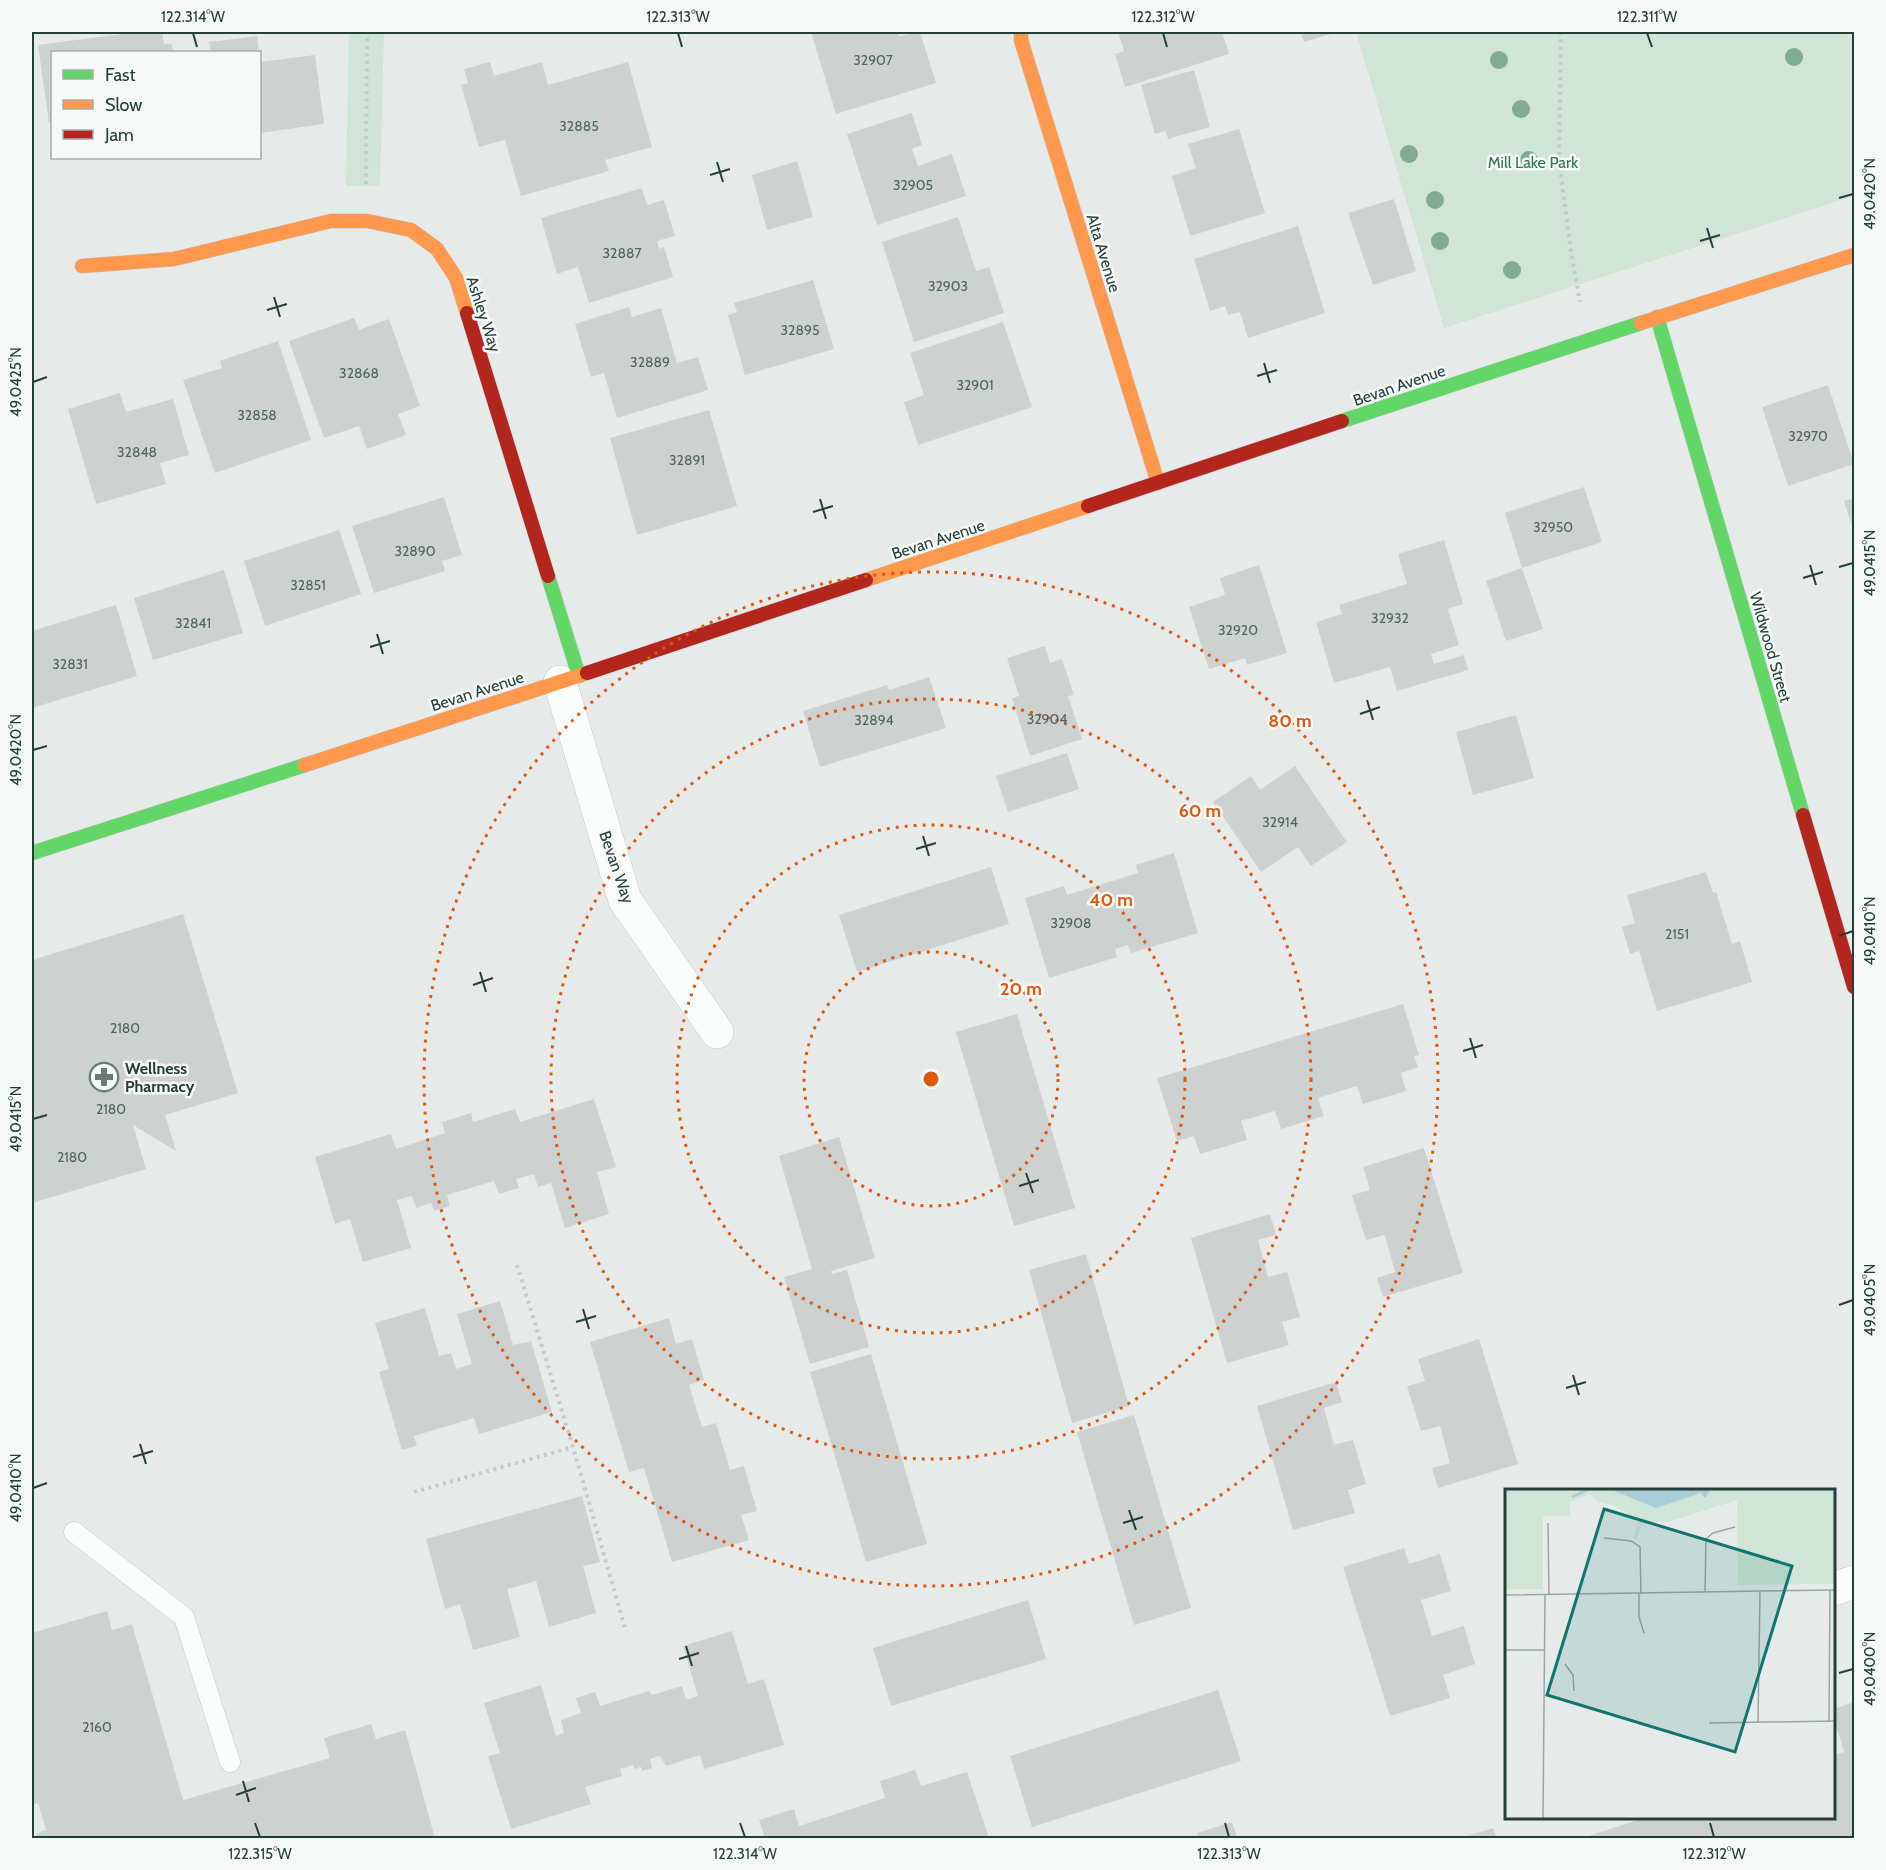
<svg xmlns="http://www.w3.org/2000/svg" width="1886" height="1870" viewBox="0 0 1886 1870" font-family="Cabin,sans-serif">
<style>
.green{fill:#d0e4d7}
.building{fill:#cdd2d0}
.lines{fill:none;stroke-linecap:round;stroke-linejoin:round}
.lane-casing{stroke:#c3c8c6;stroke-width:21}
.street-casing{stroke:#c3c8c6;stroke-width:34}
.fast-casing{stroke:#c2c9c6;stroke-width:15}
.slow-casing{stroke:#c2c9c6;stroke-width:15}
.jam-casing{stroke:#c2c9c6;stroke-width:15}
.path{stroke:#c2cbc9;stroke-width:4;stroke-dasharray:3 4.5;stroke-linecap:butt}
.lane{stroke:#fbfcfc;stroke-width:20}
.street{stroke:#fbfcfc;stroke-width:33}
.fast{stroke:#63d668;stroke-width:14}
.slow{stroke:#ff974d;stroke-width:14}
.jam{stroke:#b3261e;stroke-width:14}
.tree{fill:#81ab94}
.ticks{fill:none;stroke:#243f39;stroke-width:2}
.ring{fill:none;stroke:#de580e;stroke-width:3;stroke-dasharray:3 6}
.labels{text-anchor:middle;stroke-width:5;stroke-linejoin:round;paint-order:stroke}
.number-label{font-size:14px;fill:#4f6460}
.park-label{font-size:16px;fill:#2e764e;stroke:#f5faf8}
.street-label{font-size:16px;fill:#243f39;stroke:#f5faf8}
.poi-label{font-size:16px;font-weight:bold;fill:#243f39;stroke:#f5faf8;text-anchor:start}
.inset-river{fill:none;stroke:#a8cfd8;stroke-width:3}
.inset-road{fill:none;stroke:#98a6a3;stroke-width:1.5}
.view{fill:#0f766e;fill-opacity:0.15;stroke:#0f766e;stroke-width:3}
.inset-edge{fill:none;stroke:#243f39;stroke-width:3}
.centre{fill:#de580e;stroke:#f5faf8;stroke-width:3}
.ring-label{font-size:18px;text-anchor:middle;font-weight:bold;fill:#de580e;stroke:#f5faf8;stroke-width:5;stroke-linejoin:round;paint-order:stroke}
.neatline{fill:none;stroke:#243f39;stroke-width:2}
.ticks-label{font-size:15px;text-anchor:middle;fill:#243f39}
</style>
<rect width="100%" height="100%" fill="#e6ebe9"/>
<!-- green -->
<g class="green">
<polygon points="349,32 384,32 380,186 346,186"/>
<polygon points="1356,32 1854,32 1854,196 1444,328"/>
</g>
<!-- building -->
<g class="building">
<polygon points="138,32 162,32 164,44 172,44 173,52 52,52 52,123 49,123 38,45"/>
<polygon points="811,32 898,32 899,36 920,32 936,83 836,114"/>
<polygon points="1118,32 1222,32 1229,54 1125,87 1115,54 1124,51"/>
<polygon points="1301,32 1338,32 1304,42"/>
<polygon points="257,36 259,52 211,52 209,42"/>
<polygon points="315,55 324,124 260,133 260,62"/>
<polygon points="490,62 494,76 542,62 548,85 628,62 652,147 605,160 609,171 521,196 505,140 479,147 461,85 468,83 464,69"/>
<polygon points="1194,70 1210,127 1168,139 1166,131 1155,134 1141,85"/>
<polygon points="912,113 922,145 912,149 918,166 952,154 966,196 877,225 847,134"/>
<polygon points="1239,129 1265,213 1190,236 1172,176 1196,168 1188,144"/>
<polygon points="797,161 813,217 767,230 752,175"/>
<polygon points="642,188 647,205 664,200 675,236 657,241 659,249 664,247 673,277 589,303 578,267 557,274 541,218"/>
<polygon points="1394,199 1416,271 1373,285 1348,213"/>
<polygon points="958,217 976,271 989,267 1004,313 914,342 882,242"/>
<polygon points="1298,226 1325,313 1248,338 1240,312 1228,315 1225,306 1210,311 1194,259"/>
<polygon points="813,280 834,349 745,375 728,315 737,312 734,303"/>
<polygon points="629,307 632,317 661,308 677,363 698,357 708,390 617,418 604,373 591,377 575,324"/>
<polygon points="354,318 359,330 389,319 420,406 398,414 406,435 367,449 359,426 324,438 289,341"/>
<polygon points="1003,322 1032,407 918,445 904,402 924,395 910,353"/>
<polygon points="278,341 311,440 215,473 183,380 222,368 220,361"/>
<polygon points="1828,385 1854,464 1788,486 1762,407"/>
<polygon points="120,393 126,412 173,399 189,455 160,463 166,484 96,504 68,409"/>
<polygon points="709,410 737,506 637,535 610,438"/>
<polygon points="1584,487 1602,542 1522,568 1543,629 1506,641 1486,581 1522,568 1505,513"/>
<polygon points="444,497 462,555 442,561 445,571 374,593 352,526"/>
<polygon points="1854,498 1854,532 1844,501"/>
<polygon points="339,530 361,594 265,626 244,561"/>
<polygon points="1444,540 1463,604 1448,609 1459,645 1431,654 1434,664 1464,655 1468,670 1397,691 1390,667 1334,683 1316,622 1342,614 1339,605 1407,584 1398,554"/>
<polygon points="1259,565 1287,653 1247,665 1245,658 1209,669 1189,607 1225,595 1220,578"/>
<polygon points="224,570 243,633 153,660 134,598"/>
<polygon points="116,605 137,676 32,708 32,631"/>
<polygon points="1045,646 1050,663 1062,659 1074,695 1068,696 1082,739 1030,756 1012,698 1019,696 1007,658"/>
<polygon points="929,677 946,728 820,767 803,711 887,685 889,690"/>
<polygon points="1516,715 1534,778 1473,795 1456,732"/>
<polygon points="1067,753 1079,789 1008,812 996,776"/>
<polygon points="1295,766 1347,842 1311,866 1298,847 1261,872 1213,802 1251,776 1260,790"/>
<polygon points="1174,853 1198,933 1131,953 1128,945 1115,949 1117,957 1049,978 1025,898 1064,886 1067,895 1138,873 1136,865"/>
<polygon points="991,867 1009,924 857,972 839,915"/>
<polygon points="1706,872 1713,893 1716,892 1732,944 1740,941 1752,982 1657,1011 1639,951 1630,954 1622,927 1635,923 1627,895"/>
<polygon points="183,914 238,1093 165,1115 176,1151 133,1125 146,1169 32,1203 32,960"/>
<polygon points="1403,1004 1419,1055 1414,1056 1418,1067 1401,1073 1406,1091 1363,1104 1357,1086 1318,1098 1324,1116 1281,1129 1275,1111 1241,1121 1247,1140 1200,1154 1194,1136 1177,1141 1157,1078"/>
<polygon points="1017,1014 1075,1208 1014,1226 956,1032"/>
<polygon points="594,1099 616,1167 597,1172 609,1214 565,1228 551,1183 538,1187 534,1174 516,1179 519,1188 499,1194 494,1181 447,1195 450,1206 434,1211 431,1203 416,1208 412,1196 397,1200 411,1248 363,1262 350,1219 335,1224 315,1157 391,1134 396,1149 445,1133 442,1122 471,1113 473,1122 515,1109 520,1122"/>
<polygon points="839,1137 875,1258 831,1271 832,1274 847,1270 869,1347 810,1364 784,1277 812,1269 779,1156"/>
<polygon points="1424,1148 1463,1273 1383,1297 1377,1278 1395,1272 1385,1235 1366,1240 1352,1195 1370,1190 1363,1167"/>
<polygon points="1270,1214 1276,1235 1258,1240 1268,1277 1287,1272 1300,1317 1282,1322 1289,1345 1227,1363 1191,1238"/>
<polygon points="1086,1254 1129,1406 1072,1423 1029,1270"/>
<polygon points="500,1301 513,1345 531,1341 552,1412 479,1434 474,1418 414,1436 417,1446 402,1450 379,1372 389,1369 375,1323 425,1308 439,1356 451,1353 456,1369 472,1364 457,1314"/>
<polygon points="669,1318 676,1344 692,1339 704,1380 689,1385 702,1427 716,1423 730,1470 744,1466 757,1511 741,1515 749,1540 672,1562 644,1468 629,1472 590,1342"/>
<polygon points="1479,1339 1518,1464 1438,1488 1432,1468 1450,1463 1440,1426 1421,1431 1407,1386 1425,1381 1418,1359"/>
<polygon points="871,1354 927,1544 866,1562 810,1372"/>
<polygon points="1336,1382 1342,1402 1324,1408 1334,1445 1353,1440 1366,1484 1348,1490 1355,1513 1293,1530 1257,1406"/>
<polygon points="1134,1415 1191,1608 1134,1625 1077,1432"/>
<polygon points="582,1496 600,1562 583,1566 596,1613 549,1627 536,1581 507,1589 520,1637 473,1650 460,1604 445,1609 426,1539"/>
<polygon points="1404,1548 1409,1564 1440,1554 1451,1591 1421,1600 1432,1636 1464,1626 1475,1664 1443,1675 1450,1698 1390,1716 1343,1567"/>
<polygon points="1028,1600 1046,1659 891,1706 873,1648"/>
<polygon points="107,1611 112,1630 132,1624 183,1800 330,1758 324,1738 371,1724 376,1739 405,1730 435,1838 37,1838 36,1834 46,1830 38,1803 32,1805 32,1633"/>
<polygon points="732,1631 748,1684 764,1679 784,1745 704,1769 700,1755 666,1766 660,1756 650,1759 652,1768 642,1771 641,1767 634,1769 633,1765 620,1769 622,1776 585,1787 591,1804 511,1829 488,1756 500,1753 484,1703 541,1685 556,1736 564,1733 561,1720 581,1713 576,1698 595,1692 600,1706 649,1691 652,1695 682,1686 686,1700 698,1696 683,1646"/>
<polygon points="1218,1690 1241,1761 1032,1827 1010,1756"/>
<polygon points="1854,1702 1854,1838 1582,1838 1644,1818 1834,1818 1834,1755 1844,1752 1834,1718 1834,1709"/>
<polygon points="915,1770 921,1786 967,1772 989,1838 765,1838 759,1820 794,1809 799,1826 885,1798 880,1781"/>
<polygon points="1232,1822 1237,1838 1198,1838 1197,1833"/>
<polygon points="1493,1828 1497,1838 1461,1838"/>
</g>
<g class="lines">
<!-- lane casing -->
<g class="lane-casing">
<polyline id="lane" points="74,1532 184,1617 230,1762"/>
</g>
<!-- street casing -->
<g class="street-casing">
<g id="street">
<polyline points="560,682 625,900 717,1032"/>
<polyline points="1834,1589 1854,1582"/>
</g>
</g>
<!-- fast casing -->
<g class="fast-casing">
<g id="fast">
<polyline points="1657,317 1803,815"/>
<polyline points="1342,421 1641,323"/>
<polyline points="548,576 579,676"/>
<polyline points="32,853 305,765"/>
</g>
</g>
<!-- slow casing -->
<g class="slow-casing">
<g id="slow">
<polyline points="1021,32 1021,40 1158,483"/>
<polyline points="82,266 174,259 331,221 367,221 411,230 437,249 456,278 467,313"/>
<polyline points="1641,323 1854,255"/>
<polyline points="866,580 1088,506"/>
<polyline points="305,765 587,673"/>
</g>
</g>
<!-- jam casing -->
<g class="jam-casing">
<g id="jam">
<polyline points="467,313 548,576"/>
<polyline points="1088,506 1342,421"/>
<polyline points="587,673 866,580"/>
<polyline points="1803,815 1854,987"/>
</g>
</g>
<!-- path -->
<g class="path">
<polyline points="1561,32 1559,161 1571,252 1580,302"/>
<polyline points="366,184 367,32"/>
<polyline points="517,1265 573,1447 625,1628"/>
<polyline points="414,1492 573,1447"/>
</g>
<!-- lane -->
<use href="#lane" class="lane"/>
<!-- street -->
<use href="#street" class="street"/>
<!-- fast -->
<use href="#fast" class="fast"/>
<!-- slow -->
<use href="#slow" class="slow"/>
<!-- jam -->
<use href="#jam" class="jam"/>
</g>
<!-- trees -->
<g class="tree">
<circle cx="1794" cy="57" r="9"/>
<circle cx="1499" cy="60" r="9"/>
<circle cx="1521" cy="109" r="9"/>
<circle cx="1409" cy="154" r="9"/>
<circle cx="1529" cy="160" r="9"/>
<circle cx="1435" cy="200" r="9"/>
<circle cx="1440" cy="241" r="9"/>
<circle cx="1512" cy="270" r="9"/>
</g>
<!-- ticks -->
<path class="ticks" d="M 193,33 L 197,47M 678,33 L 682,47M 1163,33 L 1167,47M 1647,33 L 1652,47M 717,162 L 723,182M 710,175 L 730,169M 1839,198 L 1853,194M 1707,228 L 1713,248M 1700,241 L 1720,235M 274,297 L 280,317M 267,310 L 287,304M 1264,363 L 1270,383M 1257,376 L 1277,370M 33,382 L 47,377M 820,499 L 826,519M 813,512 L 833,506M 1810,565 L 1816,585M 1839,567 L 1853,563M 1803,578 L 1823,572M 377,634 L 383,654M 370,647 L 390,641M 1367,700 L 1373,720M 1360,714 L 1380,707M 33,750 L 47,746M 923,836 L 929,856M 916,849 L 936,843M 1839,936 L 1853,931M 480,972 L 486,992M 473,985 L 493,978M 1470,1038 L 1476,1058M 1463,1051 L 1483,1045M 33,1119 L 47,1115M 1026,1173 L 1033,1193M 1019,1186 L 1039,1180M 1839,1305 L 1853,1300M 583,1309 L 589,1329M 576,1322 L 596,1316M 1573,1375 L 1579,1395M 1566,1388 L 1586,1382M 140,1444 L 146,1464M 133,1457 L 153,1451M 33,1488 L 47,1483M 1129,1510 L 1136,1530M 1123,1523 L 1143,1517M 686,1646 L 692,1666M 679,1659 L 699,1653M 1839,1673 L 1853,1669M 243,1781 L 249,1802M 236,1795 L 256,1788M 255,1823 L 260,1837M 740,1823 L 745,1837M 1225,1823 L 1229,1837M 1710,1823 L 1714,1837"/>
<!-- distance rings -->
<g class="ring">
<circle cx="931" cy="1079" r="127"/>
<circle cx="931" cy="1079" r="254"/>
<circle cx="931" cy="1079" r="380"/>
<circle cx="931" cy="1079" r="507"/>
</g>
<!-- icons -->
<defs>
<g id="pharmacy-ring" transform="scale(1.5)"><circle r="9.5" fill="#f5faf8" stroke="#687b77" stroke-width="1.5"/><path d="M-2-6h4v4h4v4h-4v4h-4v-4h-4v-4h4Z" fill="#687b77"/></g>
</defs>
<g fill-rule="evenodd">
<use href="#pharmacy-ring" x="104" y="1077"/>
</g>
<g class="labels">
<!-- number labels -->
<g class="number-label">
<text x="873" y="65">32907</text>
<text x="579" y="131">32885</text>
<text x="913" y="190">32905</text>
<text x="622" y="258">32887</text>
<text x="948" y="291">32903</text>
<text x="800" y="335">32895</text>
<text x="650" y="367">32889</text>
<text x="359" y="378">32868</text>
<text x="975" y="390">32901</text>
<text x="257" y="420">32858</text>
<text x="1808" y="441">32970</text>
<text x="137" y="457">32848</text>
<text x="687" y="465">32891</text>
<text x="1553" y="532">32950</text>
<text x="415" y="556">32890</text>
<text x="308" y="590">32851</text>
<text x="1390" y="623">32932</text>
<text x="193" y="628">32841</text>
<text x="1238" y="635">32920</text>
<text x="70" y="669">32831</text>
<text x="1047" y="724">32904</text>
<text x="874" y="725">32894</text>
<text x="1280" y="827">32914</text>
<text x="1071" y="928">32908</text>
<text x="1677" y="939">2151</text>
<text x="125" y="1033">2180</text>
<text x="111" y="1114">2180</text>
<text x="72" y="1162">2180</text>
<text x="97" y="1732">2160</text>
</g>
<!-- park labels -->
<g class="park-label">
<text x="1533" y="168">Mill Lake Park</text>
</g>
<!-- street labels -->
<g class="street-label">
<text transform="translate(1104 253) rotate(73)" y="6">Alta Avenue</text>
<text transform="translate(484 314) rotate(72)" y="6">Ashley Way</text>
<text transform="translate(1399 385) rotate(-19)" y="6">Bevan Avenue</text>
<text transform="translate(938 539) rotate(-18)" y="6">Bevan Avenue</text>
<text transform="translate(1771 647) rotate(74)" y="6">Wildwood Street</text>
<text transform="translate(477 691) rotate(-18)" y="6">Bevan Avenue</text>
<text transform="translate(617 867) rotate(71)" y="6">Bevan Way</text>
</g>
<!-- poi labels -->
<g class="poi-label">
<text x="125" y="1074">Wellness<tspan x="125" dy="18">Pharmacy</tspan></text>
</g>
</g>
<!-- overview -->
<g transform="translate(1505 1489)">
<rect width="330" height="330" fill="#e6ebe9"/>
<path d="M 0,0 L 330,0 L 330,95 L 233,96 L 232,11 L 163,33 L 137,33 L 132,50 L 128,49 L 134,31 L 108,16 L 93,13 L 85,5 L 65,13 L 65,27 L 38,27 L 38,100 L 0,100 Z" fill="#d0e4d7"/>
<path d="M 105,0 L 206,0 L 200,9 L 196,4 L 151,19 Z" fill="#a8cfd8"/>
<path class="inset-river" d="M 67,8 L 84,0"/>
<path class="inset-road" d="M 43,34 L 44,106M 99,49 L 126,52 L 135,58 L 136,105M 200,103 L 201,50 L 208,44 L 230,38M 134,105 L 134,128 L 139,144M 0,106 L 330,101M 0,161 L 40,161M 60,175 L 68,186 L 69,202M 324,232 L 325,101M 253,233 L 255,102M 204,234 L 330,232M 38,330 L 40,106"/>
<path class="view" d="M 99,20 L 287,77 L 230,263 L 42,206 Z"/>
<rect width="330" height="330" class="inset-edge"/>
</g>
<circle cx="931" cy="1079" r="9" class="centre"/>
<g class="ring-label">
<text x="1290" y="727">80 m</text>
<text x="1200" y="817">60 m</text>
<text x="1111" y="906">40 m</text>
<text x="1021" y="995">20 m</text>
</g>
<!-- border -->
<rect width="1886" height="1870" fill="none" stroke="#f5faf8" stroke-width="66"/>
<!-- legend -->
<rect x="51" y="51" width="210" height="108" fill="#f5faf8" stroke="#a1afac" stroke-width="1.5"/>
<rect x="63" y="70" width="30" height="9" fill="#63d668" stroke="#a1afac" stroke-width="1.5"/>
<text x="105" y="81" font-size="18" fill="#243f39">Fast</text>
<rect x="63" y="100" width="30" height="9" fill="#ff974d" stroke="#a1afac" stroke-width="1.5"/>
<text x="105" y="111" font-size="18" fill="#243f39">Slow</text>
<rect x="63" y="130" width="30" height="9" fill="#b3261e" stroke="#a1afac" stroke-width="1.5"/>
<text x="105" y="141" font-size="18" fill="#243f39">Jam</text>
<rect x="33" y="33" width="1820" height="1804" class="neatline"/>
<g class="ticks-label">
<text x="193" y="22">122.314°W</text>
<text x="678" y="22">122.313°W</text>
<text x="1163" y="22">122.312°W</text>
<text x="1647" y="22">122.311°W</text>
<text transform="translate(1870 194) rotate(-90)" y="5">49.0420°N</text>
<text transform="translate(16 382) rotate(-90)" y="5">49.0425°N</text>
<text transform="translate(1870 563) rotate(-90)" y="5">49.0415°N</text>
<text transform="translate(16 750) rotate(-90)" y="5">49.0420°N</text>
<text transform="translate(1870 931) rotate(-90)" y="5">49.0410°N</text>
<text transform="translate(16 1119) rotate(-90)" y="5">49.0415°N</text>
<text transform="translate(1870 1300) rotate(-90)" y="5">49.0405°N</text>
<text transform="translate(16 1488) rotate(-90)" y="5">49.0410°N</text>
<text transform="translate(1870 1669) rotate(-90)" y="5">49.0400°N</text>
<text x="260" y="1859">122.315°W</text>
<text x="745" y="1859">122.314°W</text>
<text x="1229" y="1859">122.313°W</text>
<text x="1714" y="1859">122.312°W</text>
</g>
</svg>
